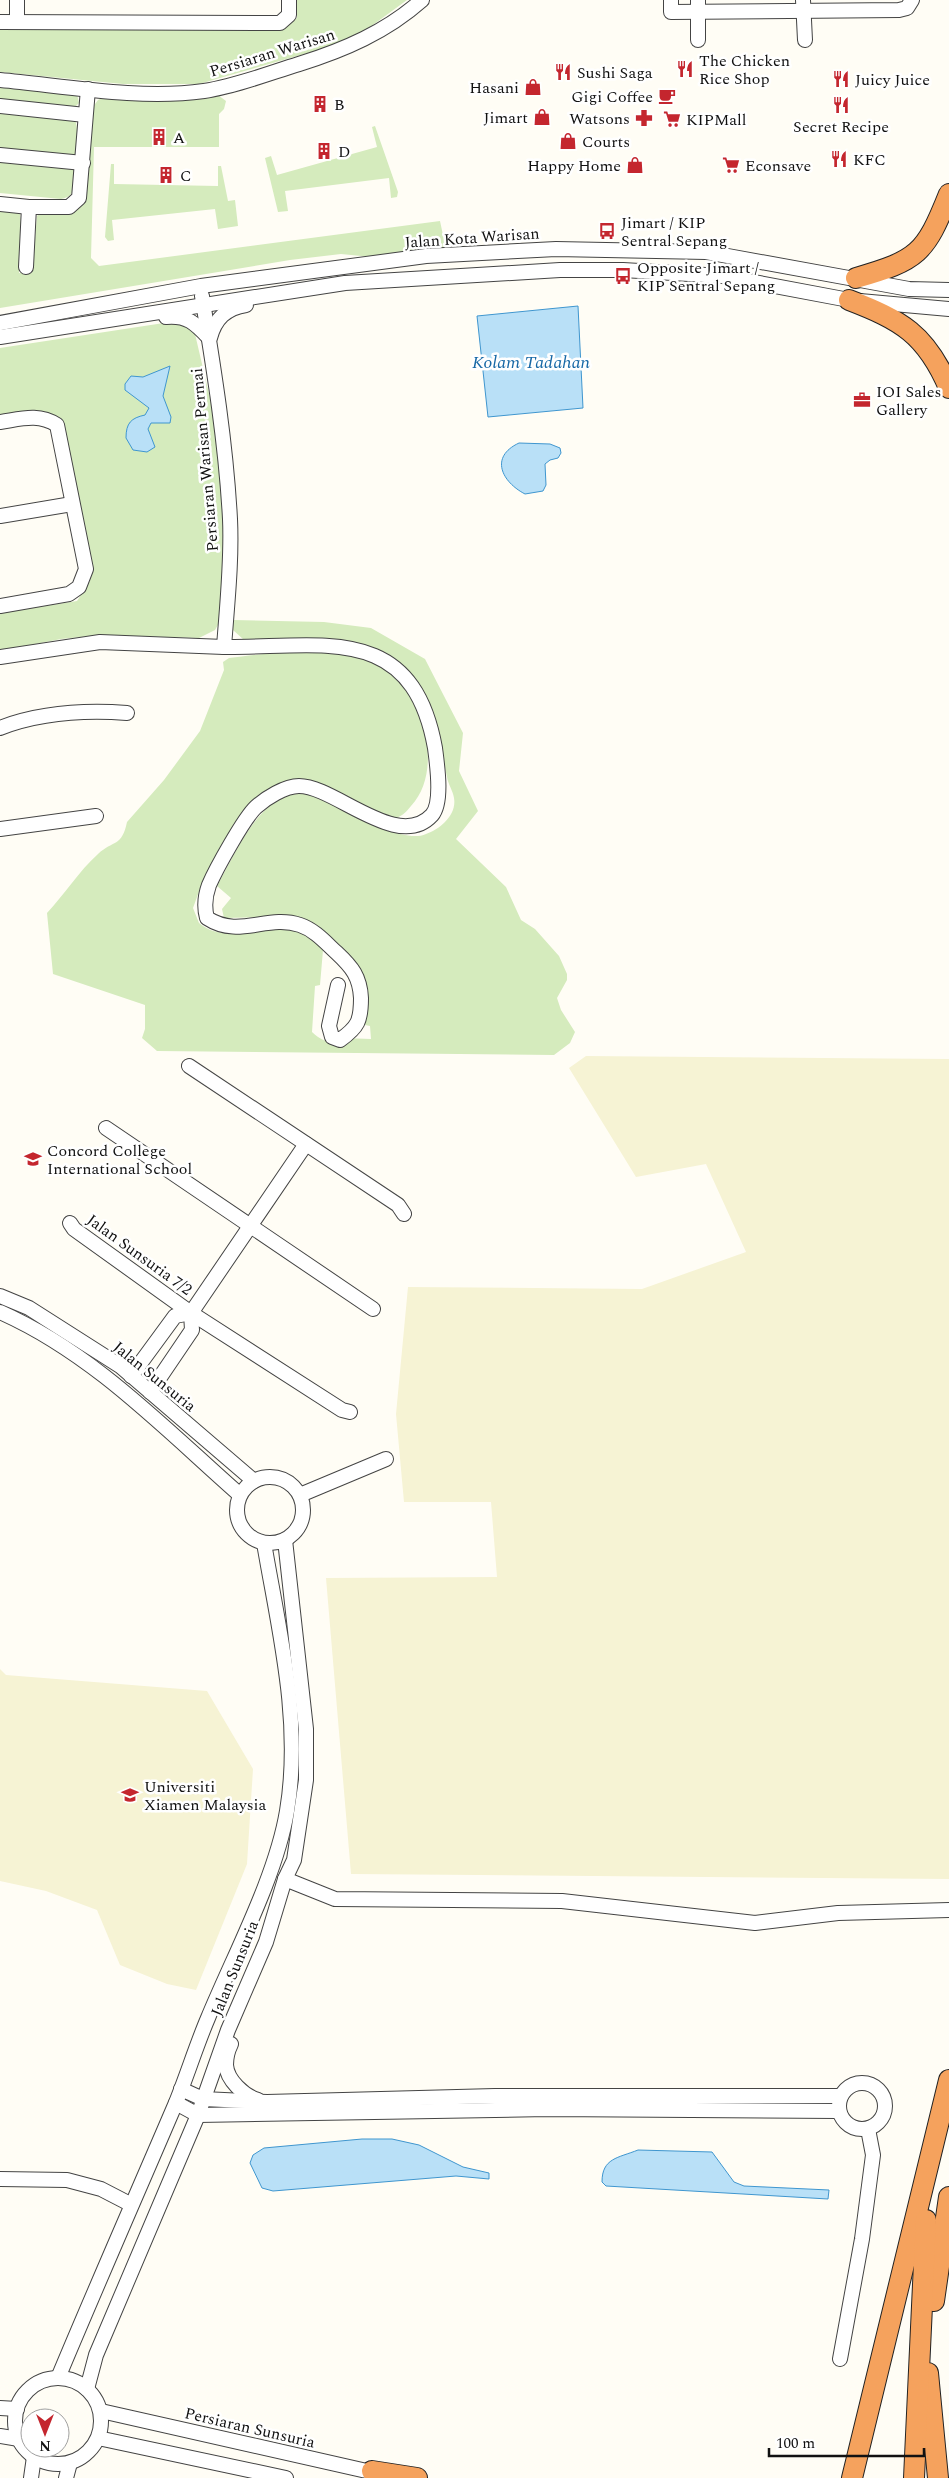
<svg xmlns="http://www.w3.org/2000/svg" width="949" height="2478" viewBox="0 0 949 2478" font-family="Spectral,serif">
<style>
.farmland{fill:#f6f3d4}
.green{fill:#d5ebbd}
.water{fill:#b9e0f7;stroke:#3f96cf}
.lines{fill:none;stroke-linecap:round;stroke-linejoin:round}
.minor-casing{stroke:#444;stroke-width:16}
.highway-casing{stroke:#222;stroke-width:22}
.minor{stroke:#fff;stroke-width:14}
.highway{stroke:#f5a25d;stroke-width:20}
.labels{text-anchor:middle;stroke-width:5;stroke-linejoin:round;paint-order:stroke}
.street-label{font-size:16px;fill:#111;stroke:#fff}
.poi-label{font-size:16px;fill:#111;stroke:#fff;text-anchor:start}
.water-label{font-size:18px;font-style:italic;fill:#1768a6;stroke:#fff}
</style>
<rect width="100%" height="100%" fill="#fffdf5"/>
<!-- farmland -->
<g class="farmland">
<polygon points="586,1056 949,1059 949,1879 351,1874 326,1578 497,1577 491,1502 404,1502 396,1414 408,1287 642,1289 746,1252 706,1164 636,1177 569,1068"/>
<polygon points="0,1669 6,1675 207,1691 253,1769 247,1864 196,1990 167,1984 120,1965 97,1910 46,1891 0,1881"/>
</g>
<!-- green -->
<g class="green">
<polygon points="297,0 407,0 366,30 343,43 199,84 123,84 0,72 0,28 284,27 297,18"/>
<polygon points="0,86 77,94 79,103 75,107 0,99"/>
<path d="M 218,95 L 226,101 L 224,109 L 219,114 L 219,147 L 94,147 L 91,258 L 99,266 L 440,221 L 446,249 L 371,257 L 341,254 L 290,260 L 0,308 L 0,208 L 20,213 L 21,224 L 19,273 L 32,273 L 37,216 L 40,213 C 59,212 74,216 86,200 L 92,108 L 98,100 L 104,97 Z"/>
<path d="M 0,112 L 75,120 C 80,131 78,184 71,194 C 69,197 65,198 61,199 L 0,193 Z"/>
<polygon points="375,126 398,192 397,197 391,198 389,178 285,191 288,211 278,212 265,158 271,156 277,175 377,147 372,127"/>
<polygon points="111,164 114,164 114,184 218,186 218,166 221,166 228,201 235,200 238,226 218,229 215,209 112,220 114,240 108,241 105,237"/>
<path d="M 177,321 L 187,324 L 195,334 L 213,411 L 225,492 L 222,618 L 215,630 L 199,638 L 100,635 L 61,639 L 0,651 L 0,613 L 77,601 L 90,581 L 64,423 C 44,405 24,412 0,416 L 0,348 Z"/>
<path d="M 233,620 L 324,622 L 371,628 L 425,659 L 463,733 L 459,771 L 478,811 L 456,839 L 506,887 L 521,920 L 535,929 L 559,956 L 567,974 L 567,980 L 557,998 L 561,1010 L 575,1032 L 570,1043 L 554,1055 L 157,1051 L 142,1038 L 145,1029 L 145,1005 L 53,974 L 47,913 C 64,895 79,871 98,854 C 113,840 122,847 127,822 L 164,780 L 200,731 L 224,670 L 223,662 L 229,658 C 269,653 335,644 372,661 C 383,666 396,675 403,683 C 428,715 440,775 411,806 C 406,812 401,818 393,818 L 299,782 L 232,833 L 201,886 L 193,908 L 199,923 C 227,947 269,921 301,931 C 308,934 316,942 322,947 L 323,950 L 320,985 L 315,986 L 312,1032 C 328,1047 332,1039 350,1039 C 357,1038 364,1039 371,1039 L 370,1026 L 365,1025 L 365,991 L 331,941 L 270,917 L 224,918 L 222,909 L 231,898 L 217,886 C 237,851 266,777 317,797 C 342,807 364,823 389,831 C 400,834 415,839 426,834 C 440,829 457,815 454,798 C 453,791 448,784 447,777 C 443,759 441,739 436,721 C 419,659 371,639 312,638 C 289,637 265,644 244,640 L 233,630 Z"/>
</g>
<!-- water -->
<g class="water">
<polygon points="578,306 583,408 488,417 477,316"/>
<path d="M 170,366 L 163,396 L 171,417 L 170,423 L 151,423 L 148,429 L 155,447 L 147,452 L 133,450 L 126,438 C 126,423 131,418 145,415 L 149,408 L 125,390 L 125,384 L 131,376 L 143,377 Z"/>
<path d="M 519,443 L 550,444 L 560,448 L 561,453 L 558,458 L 550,460 L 545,464 L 546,485 L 543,491 L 525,494 C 502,482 489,457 519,443 Z"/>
<polygon points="362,2139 392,2139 419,2145 463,2167 489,2173 489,2179 456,2176 273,2191 262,2188 250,2163 253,2155 264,2148"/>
<path d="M 638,2150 L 712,2152 L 734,2182 L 744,2186 L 829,2190 L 828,2199 L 606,2186 L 602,2182 C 602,2158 618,2158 638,2150 Z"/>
</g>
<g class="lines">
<!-- minor casing -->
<g class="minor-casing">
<g id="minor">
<polyline points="17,0 17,22"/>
<polyline points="671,0 671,12 899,10 907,8 912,0"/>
<polyline points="698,0 698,40"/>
<polyline points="803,0 805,40"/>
<polyline points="0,22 280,23 289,15 289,0"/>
<path d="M 0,80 C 65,86 140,100 204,91 C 236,86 267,74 299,64 C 344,50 386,32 422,0"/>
<polyline points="0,106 85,115"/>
<polyline points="0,155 83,163"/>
<polyline points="0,204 29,207 69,207 79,198 88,89"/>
<polyline points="26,267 29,207"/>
<path d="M 166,317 C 187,315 195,323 209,338"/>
<polyline points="0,323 201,286 426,256 556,249 706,252 909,289 949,290"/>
<polyline points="0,337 345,283 560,270 623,270 722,276 849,300 949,309"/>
<path d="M 210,338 C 215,319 226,308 246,305"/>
<path d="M 0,422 C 21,419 38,413 57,425 L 86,569 L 79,587 L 69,594 L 0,606"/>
<polyline points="0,516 72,504"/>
<path d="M 224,647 C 322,648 412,621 435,748 C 437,764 443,802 432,815 C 398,852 335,786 299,786 C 285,786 266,798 256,807 C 244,818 216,869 209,885 C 205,896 204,907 207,918 C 239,939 267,914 300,925 C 315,930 326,943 337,953 C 352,967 360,977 361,998 C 361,1021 358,1027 340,1040 L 332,1037 L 329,1026 L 338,985"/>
<path d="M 0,657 L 100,642 L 224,647 C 227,605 232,561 230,519 C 226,444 214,370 202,296"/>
<path d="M 0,728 C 39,713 86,710 127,713"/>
<polyline points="0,829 96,816"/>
<polyline points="189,1066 398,1205 404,1214"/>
<polyline points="106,1128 373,1309"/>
<polyline points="70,1223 74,1229 191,1313 342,1410 350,1412"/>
<polyline points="0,1296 29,1308 120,1366 254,1481"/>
<path d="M 0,1312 C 93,1353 165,1429 240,1495"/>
<polyline points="131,1376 175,1316 191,1313"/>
<polyline points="150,1392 192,1330 191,1313 306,1144"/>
<circle cx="270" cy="1510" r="33"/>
<polyline points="300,1495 386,1459"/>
<polyline points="285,1879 335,1899 562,1901 755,1923 838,1913 949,1910"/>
<path d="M 231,2044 C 228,2050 226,2058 226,2065 C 227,2080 244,2096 258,2100"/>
<circle cx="862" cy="2106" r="23"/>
<polyline points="181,2089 203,2099 267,2102 495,2096 840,2096"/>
<polyline points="176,2103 198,2115 548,2109 838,2111"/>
<polyline points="0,2179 67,2180 101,2189 130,2204"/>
<polyline points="840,2359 862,2239 873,2155 868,2129"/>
<circle cx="58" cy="2421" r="43"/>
<path d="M 58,2378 C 96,2287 136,2196 175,2105 C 187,2076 196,2046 208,2018 C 234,1955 276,1877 287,1811 C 302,1722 279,1631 264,1543"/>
<polyline points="87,2389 96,2355 198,2115 228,2030 266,1942 285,1879 294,1860 306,1780 306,1729 285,1540"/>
<polyline points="0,2408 17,2409"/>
<polyline points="101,2411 380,2474"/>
<polyline points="0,2436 19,2439"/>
<polyline points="98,2438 286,2478"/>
<polyline points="31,2478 34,2457"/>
<polyline points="66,2478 70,2463"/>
</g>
</g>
<!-- highway casing -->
<g class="highway-casing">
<g id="highway">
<path d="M 856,278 C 918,260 925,254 949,194"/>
<path d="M 849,300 C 901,320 926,334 949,388"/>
<polyline points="934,2301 949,2197"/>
<polyline points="928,2373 938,2478"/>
<polyline points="372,2471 417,2478"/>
<polyline points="852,2478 949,2080"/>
<polyline points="914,2478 926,2220"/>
</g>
</g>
<!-- minor -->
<use href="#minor" class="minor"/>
<!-- highway -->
<use href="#highway" class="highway"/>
</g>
<!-- icons -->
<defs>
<g id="restaurant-bare" transform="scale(1.35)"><path d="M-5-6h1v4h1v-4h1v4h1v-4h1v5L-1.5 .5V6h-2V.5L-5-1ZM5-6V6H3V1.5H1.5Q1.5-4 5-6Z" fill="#c4262e" stroke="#fff" stroke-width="2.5" paint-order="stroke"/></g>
<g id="shop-bare" transform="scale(1.35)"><path d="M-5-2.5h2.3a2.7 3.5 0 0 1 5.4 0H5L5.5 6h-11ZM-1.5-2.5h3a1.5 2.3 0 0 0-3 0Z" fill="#c4262e" stroke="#fff" stroke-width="2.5" paint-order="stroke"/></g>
<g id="cafe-bare" transform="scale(1.35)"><path d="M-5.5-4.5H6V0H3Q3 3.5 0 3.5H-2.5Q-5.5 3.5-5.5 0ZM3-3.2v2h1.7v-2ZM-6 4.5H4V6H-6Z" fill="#c4262e" stroke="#fff" stroke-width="2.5" paint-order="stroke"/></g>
<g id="building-bare" transform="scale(1.35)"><path d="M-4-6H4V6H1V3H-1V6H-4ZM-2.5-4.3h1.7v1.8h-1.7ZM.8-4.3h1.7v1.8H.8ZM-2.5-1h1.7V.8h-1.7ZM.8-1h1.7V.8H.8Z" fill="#c4262e" stroke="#fff" stroke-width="2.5" paint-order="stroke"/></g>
<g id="pharmacy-bare" transform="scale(1.35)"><path d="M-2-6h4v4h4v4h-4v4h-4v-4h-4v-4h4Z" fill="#c4262e" stroke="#fff" stroke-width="2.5" paint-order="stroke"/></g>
<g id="supermarket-bare" transform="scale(1.35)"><path d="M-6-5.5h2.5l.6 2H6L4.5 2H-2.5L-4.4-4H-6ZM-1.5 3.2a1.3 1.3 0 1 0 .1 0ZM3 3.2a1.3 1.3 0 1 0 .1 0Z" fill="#c4262e" stroke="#fff" stroke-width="2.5" paint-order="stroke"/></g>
<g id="bus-bare" transform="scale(1.35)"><path d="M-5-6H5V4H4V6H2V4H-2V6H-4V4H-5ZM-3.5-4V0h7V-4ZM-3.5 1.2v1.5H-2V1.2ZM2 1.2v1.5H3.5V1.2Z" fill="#c4262e" stroke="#fff" stroke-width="2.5" paint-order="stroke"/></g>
<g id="office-bare" transform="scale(1.35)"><path d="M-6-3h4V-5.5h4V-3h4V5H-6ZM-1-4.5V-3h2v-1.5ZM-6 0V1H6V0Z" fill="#c4262e" stroke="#fff" stroke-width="2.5" paint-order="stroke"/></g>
<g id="school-bare" transform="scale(1.35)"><path d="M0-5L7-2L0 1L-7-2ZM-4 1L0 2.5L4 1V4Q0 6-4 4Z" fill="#c4262e" stroke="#fff" stroke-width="2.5" paint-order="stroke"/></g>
<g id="university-bare" transform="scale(1.35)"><path d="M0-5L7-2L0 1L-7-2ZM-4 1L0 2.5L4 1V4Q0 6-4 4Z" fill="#c4262e" stroke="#fff" stroke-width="2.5" paint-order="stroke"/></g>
</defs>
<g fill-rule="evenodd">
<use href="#restaurant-bare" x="685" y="69"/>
<use href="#restaurant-bare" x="563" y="72"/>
<use href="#restaurant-bare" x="841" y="79"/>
<use href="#shop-bare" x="533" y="87"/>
<use href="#cafe-bare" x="667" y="96"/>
<use href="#building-bare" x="320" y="104"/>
<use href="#restaurant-bare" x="841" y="105"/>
<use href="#shop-bare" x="542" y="117"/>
<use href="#pharmacy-bare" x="644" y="118"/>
<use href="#supermarket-bare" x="672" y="119"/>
<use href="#building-bare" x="159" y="137"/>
<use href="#shop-bare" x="568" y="141"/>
<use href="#building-bare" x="324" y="151"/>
<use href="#restaurant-bare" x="839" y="159"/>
<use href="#shop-bare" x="635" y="165"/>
<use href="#supermarket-bare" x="731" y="165"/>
<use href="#building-bare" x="166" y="175"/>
<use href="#bus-bare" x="607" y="231"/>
<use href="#bus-bare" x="623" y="276"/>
<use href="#office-bare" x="862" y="400"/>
<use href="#school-bare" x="33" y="1159"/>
<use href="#university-bare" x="130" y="1795"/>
</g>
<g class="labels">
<!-- street labels -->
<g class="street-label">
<text transform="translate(272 52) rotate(-17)" y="6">Persiaran Warisan</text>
<text transform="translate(472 237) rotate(-4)" y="6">Jalan Kota Warisan</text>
<text transform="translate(204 460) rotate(-95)" y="6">Persiaran Warisan Permai</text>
<text transform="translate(140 1254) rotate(36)" y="6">Jalan Sunsuria 7/2</text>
<text transform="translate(155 1376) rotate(39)" y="6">Jalan Sunsuria</text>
<text transform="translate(234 1968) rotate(-68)" y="6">Jalan Sunsuria</text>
<text transform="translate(250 2427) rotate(13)" y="6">Persiaran Sunsuria</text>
</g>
<!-- poi labels -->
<g class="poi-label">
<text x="699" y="66">The Chicken<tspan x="699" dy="18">Rice Shop</tspan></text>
<text x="577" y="78">Sushi Saga</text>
<text x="855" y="85">Juicy Juice</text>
<text x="519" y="93" text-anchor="end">Hasani</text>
<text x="653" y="102" text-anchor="end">Gigi Coffee</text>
<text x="334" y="110">B</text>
<text x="528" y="123" text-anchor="end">Jimart</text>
<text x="630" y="124" text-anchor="end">Watsons</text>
<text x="686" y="125">KIPMall</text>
<text x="841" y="132" text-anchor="middle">Secret Recipe</text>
<text x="173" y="143">A</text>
<text x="582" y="147">Courts</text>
<text x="338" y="157">D</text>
<text x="853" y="165">KFC</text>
<text x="621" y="171" text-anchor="end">Happy Home</text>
<text x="745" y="171">Econsave</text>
<text x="180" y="181">C</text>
<text x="621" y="228">Jimart / KIP<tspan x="621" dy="18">Sentral Sepang</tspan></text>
<text x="637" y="273">Opposite Jimart /<tspan x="637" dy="18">KIP Sentral Sepang</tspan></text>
<text x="876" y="397">IOI Sales<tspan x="876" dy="18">Gallery</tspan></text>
<text x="47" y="1156">Concord College<tspan x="47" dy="18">International School</tspan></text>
<text x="144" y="1792">Universiti<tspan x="144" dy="18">Xiamen Malaysia</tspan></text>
</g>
<!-- water labels -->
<g class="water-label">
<text x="531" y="368">Kolam Tadahan</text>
</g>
</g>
<!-- north arrow -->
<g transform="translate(45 2433) rotate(180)"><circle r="24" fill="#ffffff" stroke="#a0a0a0"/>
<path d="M0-4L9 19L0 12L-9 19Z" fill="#c4262e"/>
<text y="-8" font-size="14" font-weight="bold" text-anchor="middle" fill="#111111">N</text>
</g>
<!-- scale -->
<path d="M769 2448v8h155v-8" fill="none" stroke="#111111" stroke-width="2.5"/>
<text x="776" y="2448" font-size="15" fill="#111111" stroke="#ffffff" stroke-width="4" paint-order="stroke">100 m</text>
</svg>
